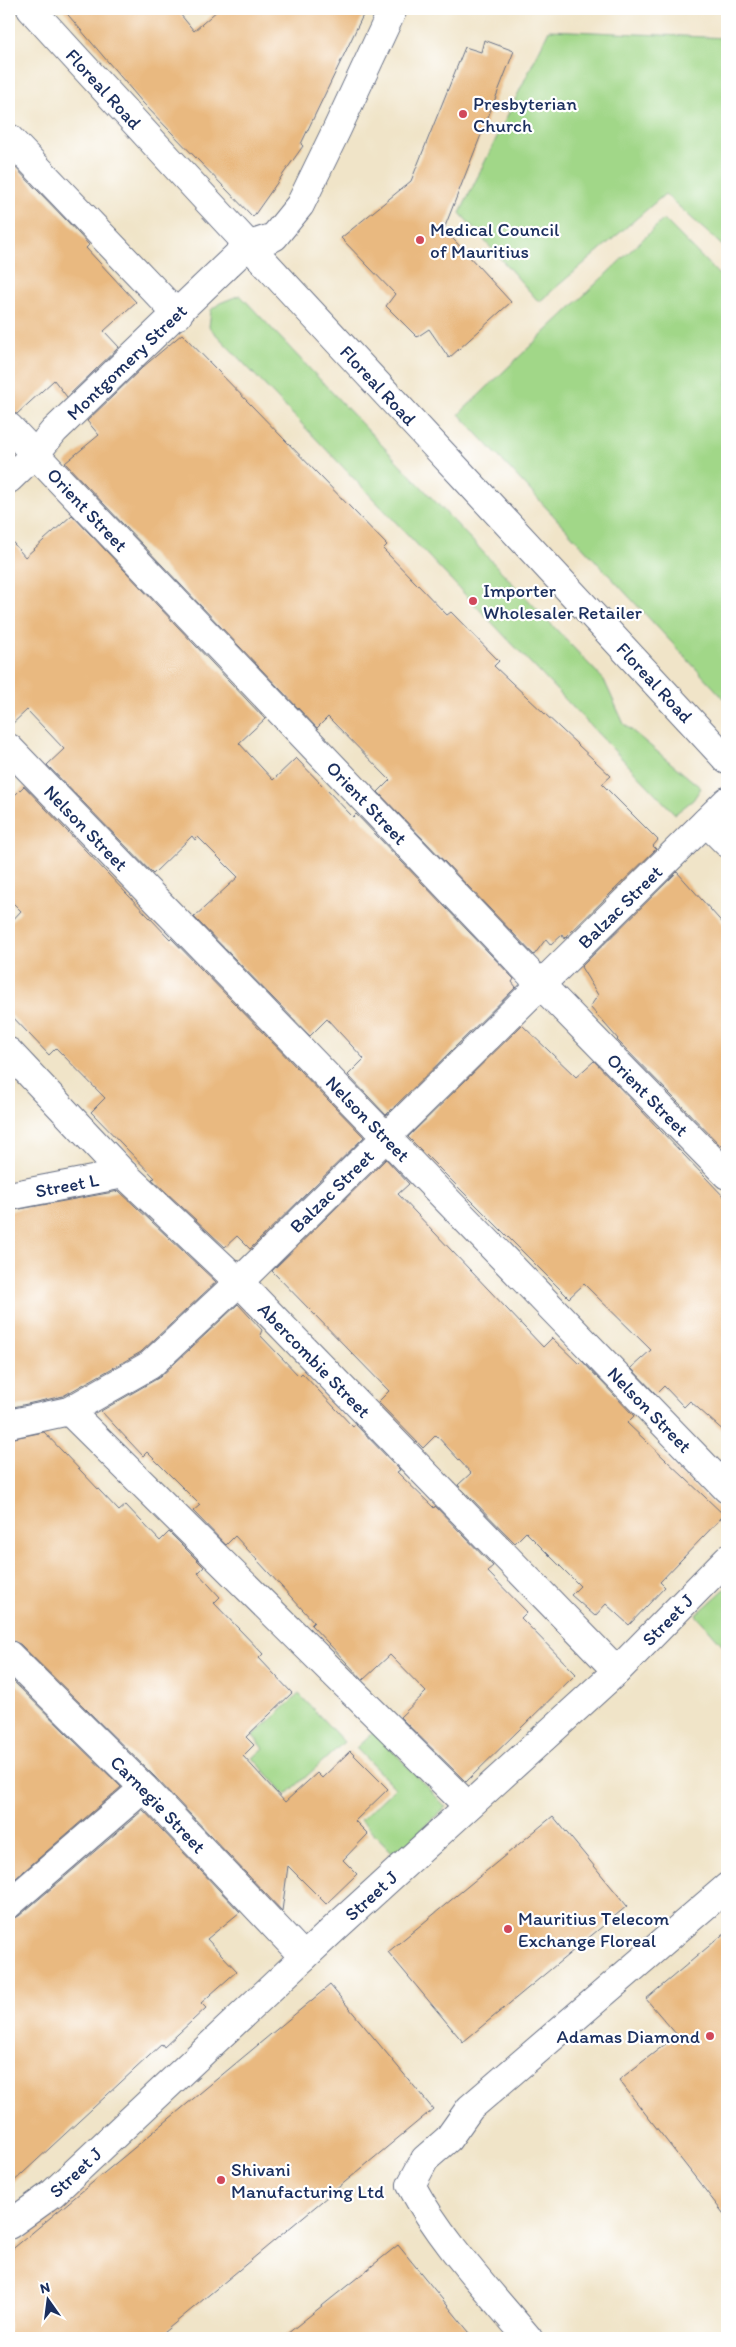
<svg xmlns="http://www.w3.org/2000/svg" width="736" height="2347" viewBox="0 0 736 2347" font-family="Itim,sans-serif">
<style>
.green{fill:#a1d788;stroke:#5e8373}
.building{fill:#e9b980}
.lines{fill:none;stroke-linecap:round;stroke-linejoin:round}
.minor-casing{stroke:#666e83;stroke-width:30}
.secondary-casing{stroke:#666e83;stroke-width:30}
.minor{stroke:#fff;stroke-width:28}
.secondary{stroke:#fff;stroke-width:28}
.poi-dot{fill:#d1495b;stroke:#fff;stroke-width:2}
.labels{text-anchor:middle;stroke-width:4.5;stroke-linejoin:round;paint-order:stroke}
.street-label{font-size:19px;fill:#1b2f5e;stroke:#fff}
.poi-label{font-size:19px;fill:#1b2f5e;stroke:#fff;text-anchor:start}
</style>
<rect width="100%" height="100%" fill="#fff"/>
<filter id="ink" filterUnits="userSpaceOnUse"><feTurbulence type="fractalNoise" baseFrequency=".02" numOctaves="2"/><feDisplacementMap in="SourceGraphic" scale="10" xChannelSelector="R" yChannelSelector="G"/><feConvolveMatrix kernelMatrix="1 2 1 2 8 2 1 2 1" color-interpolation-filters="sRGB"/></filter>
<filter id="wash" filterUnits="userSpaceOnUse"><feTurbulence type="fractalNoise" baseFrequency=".0096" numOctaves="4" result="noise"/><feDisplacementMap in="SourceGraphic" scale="20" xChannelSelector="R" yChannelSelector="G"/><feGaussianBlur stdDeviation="1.12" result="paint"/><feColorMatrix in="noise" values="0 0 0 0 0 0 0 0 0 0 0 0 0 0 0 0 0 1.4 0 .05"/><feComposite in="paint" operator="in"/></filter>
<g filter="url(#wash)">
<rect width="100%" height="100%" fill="#f0e4c8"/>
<!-- green -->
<g class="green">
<polygon points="549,30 727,38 727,250 665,194 539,302 460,213"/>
<polygon points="664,219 727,283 727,702 459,414"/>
<polygon points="240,295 604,680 624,724 701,788 693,800 675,814 209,327 211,310 220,303"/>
<polygon points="727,1587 727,1650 696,1615"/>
<polygon points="299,1694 344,1742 286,1795 253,1758 264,1748 253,1736"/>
<polygon points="374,1731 446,1807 395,1855 361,1820 395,1788 356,1748"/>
</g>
<g id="blocks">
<!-- building -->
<g class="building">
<polygon points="63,9 176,9 194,31 219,9 366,9 301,144 303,146 253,217 143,103"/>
<polygon points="484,40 514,51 444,229 511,302 449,358 429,329 417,337 386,306 395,294 341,238 411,181 465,47 481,52"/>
<polygon points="9,161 68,222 89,245 86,248 136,302 104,331 119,347 67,397 54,380 17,414 9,412"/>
<polygon points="182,334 387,545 383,549 447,615 451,612 499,661 494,666 611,776 602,784 658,840 653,846 656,849 564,939 562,935 551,945 546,939 534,955 378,792 390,780 328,717 317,728 65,463 99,435 87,421 143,367"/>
<polygon points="72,515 265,719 239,743 273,780 296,758 353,817 356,814 514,979 512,982 516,987 386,1115 348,1075 364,1059 327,1019 310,1036 194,917 238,877 198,837 195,840 192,836 153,874 47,765 64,749 27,710 9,727 9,538 25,557"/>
<polygon points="24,786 170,939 171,938 364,1137 250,1249 237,1236 225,1247 152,1179 155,1178 91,1112 105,1098 56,1048 49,1055 9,1013 9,924 21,911 9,899 9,801"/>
<polygon points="677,872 727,928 727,1148 725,1150 617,1040 618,1039 590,1007 598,995 581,967"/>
<polygon points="522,1025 576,1077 594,1061 727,1200 727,1434 690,1401 684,1407 664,1386 656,1394 631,1368 651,1350 584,1284 569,1298 408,1137"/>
<polygon points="386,1159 409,1184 398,1194 543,1347 552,1338 579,1364 582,1361 634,1416 627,1423 724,1515 660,1582 665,1587 629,1625 606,1604 595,1616 571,1595 580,1586 526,1532 515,1543 458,1485 471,1473 436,1435 423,1448 378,1402 389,1391 272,1271"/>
<polygon points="119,1191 216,1282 141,1352 63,1396 9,1408 9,1211"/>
<polygon points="238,1304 262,1330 260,1335 299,1376 302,1373 353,1427 355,1424 400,1470 397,1472 434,1508 435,1506 493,1566 487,1571 527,1612 521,1618 576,1674 466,1782 400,1717 426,1692 390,1655 363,1680 311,1625 314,1622 235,1536 226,1545 193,1511 200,1505 147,1452 143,1456 101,1411 160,1377"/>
<polygon points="44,1432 119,1511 126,1505 160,1541 169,1532 204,1567 198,1573 220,1597 214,1603 263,1654 259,1658 292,1693 246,1737 254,1745 243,1756 285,1802 317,1773 322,1778 350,1751 388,1789 355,1821 368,1834 343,1860 357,1874 326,1904 288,1866 282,1911 155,1777 20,1644 9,1640 9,1439"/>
<polygon points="9,1677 121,1787 9,1884"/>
<polygon points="143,1810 240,1912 207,1939 237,1971 201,2003 206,2008 164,2047 162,2044 9,2186 9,1919 19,1916"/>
<polygon points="553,1816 627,1906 463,2042 388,1952"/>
<polygon points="727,1931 727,2218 619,2080 677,2035 646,1999"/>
<polygon points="330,1985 433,2109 157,2338 9,2338 9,2252"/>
<polygon points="398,2245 474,2338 282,2338"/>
</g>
</g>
</g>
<g filter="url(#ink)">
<use href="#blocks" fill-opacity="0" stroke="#666e83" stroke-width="1"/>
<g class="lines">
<!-- minor casing -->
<g class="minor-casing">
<g id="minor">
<polyline points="9,138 178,315"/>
<path id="s1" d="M 9,427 L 541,985 L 727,1175"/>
<path id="s2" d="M 9,479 L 35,454 L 54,431 L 247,246 L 274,237 L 300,205 L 337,129 L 393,9"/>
<path id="s3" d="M 9,748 L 727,1489"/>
<polyline points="706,822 727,843"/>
<path id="s4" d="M 9,1052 L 124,1174 L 239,1282 L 617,1671"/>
<path id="s5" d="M 9,1196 L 124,1174"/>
<polyline points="69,1411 468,1806"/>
<path id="s6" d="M 9,1424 L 69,1411 L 150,1365 L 239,1282 L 727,801"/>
<path id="s7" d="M 9,1655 L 144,1788 L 304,1957"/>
<polyline points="9,1904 144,1788"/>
<path id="s8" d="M 9,2225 L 52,2194 L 336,1927 L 617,1671 L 727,1559"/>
<path d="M 528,2338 C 487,2289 441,2241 411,2185 L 425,2159 L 448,2139 L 470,2108 L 727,1887"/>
</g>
</g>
<!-- secondary casing -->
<g class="secondary-casing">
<g id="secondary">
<path id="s9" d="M 31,9 C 261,261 495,509 727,760"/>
</g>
</g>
<!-- minor -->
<use href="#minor" class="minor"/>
<!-- secondary -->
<use href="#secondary" class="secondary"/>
</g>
</g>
<!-- markers -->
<g class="poi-dot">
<circle cx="463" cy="114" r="5"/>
<circle cx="420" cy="240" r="5"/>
<circle cx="473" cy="601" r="5"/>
<circle cx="508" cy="1929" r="5"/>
<circle cx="710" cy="2036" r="5"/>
<circle cx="221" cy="2180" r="5"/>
</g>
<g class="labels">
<!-- street labels -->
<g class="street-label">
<text dy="7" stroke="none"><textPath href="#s9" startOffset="108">Floreal Road</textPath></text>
<text dy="7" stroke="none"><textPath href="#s2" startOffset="166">Montgomery Street</textPath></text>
<text dy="7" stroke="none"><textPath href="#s9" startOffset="512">Floreal Road</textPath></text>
<text dy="7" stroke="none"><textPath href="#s1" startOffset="114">Orient Street</textPath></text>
<text dy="7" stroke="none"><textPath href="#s9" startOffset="918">Floreal Road</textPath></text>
<text dy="7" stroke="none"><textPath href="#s1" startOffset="519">Orient Street</textPath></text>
<text dy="7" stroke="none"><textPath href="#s3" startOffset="111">Nelson Street</textPath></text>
<text dy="7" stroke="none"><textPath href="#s6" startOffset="811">Balzac Street</textPath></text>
<text dy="7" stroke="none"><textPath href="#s1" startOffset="924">Orient Street</textPath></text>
<text dy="7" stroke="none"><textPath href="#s3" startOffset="516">Nelson Street</textPath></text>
<text dy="7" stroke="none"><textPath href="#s5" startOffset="59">Street L</textPath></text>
<text dy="7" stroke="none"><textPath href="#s6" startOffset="406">Balzac Street</textPath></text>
<text dy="7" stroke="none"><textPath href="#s4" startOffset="434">Abercombie Street</textPath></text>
<text dy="7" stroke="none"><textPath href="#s3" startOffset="921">Nelson Street</textPath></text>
<text dy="7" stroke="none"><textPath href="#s8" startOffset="895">Street J</textPath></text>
<text dy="7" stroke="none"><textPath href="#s7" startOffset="211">Carnegie Street</textPath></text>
<text dy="7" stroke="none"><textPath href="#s8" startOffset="490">Street J</textPath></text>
<text dy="7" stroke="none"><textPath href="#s8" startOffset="85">Street J</textPath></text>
</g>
<!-- poi labels -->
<g class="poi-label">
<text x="473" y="110">Presbyterian<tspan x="473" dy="22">Church</tspan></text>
<text x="430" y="236">Medical Council<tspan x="430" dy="22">of Mauritius</tspan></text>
<text x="483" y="597">Importer<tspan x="483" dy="22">Wholesaler Retailer</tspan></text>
<text x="518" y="1925">Mauritius Telecom<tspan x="518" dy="22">Exchange Floreal</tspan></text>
<text x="700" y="2043" text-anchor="end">Adamas Diamond</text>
<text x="231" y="2176">Shivani<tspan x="231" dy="22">Manufacturing Ltd</tspan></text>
</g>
</g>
<!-- margin -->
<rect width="736" height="2347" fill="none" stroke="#fff" stroke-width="30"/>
<!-- north arrow -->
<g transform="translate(48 2300) rotate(346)" stroke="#ffffff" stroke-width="4" paint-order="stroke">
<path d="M0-4L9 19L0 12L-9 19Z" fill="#1b2f5e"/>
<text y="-8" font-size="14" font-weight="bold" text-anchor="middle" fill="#1b2f5e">N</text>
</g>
</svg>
